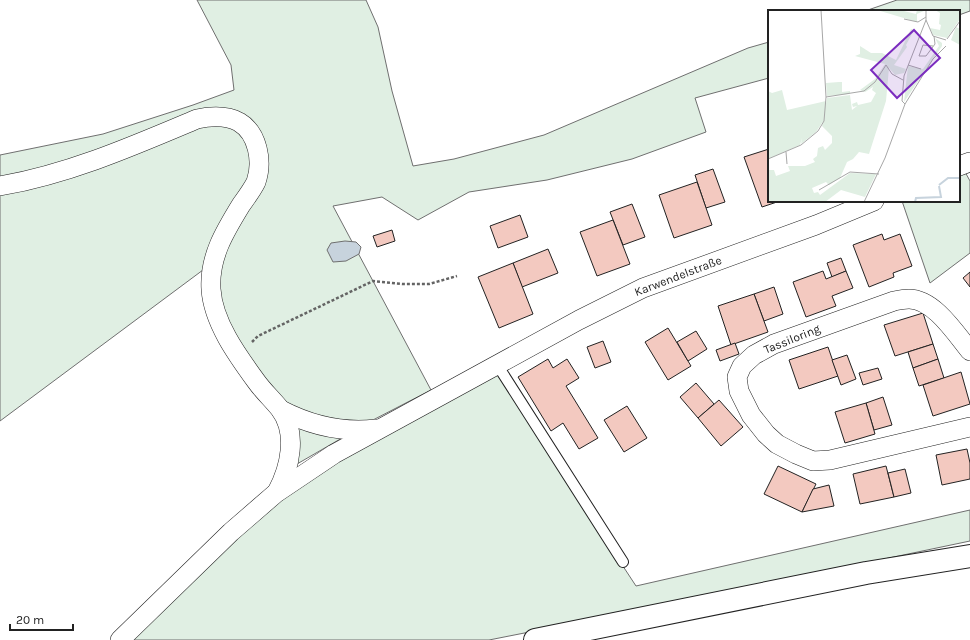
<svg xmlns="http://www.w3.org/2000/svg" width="970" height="640" viewBox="0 0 970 640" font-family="Karla,sans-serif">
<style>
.green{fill:#e0efe3;stroke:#6f6f6f}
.water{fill:#c7d3dd;stroke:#6f6f6f}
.building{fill:#f3c9c0;stroke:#222}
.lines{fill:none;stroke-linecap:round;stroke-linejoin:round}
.service-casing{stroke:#222;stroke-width:12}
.minor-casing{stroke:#222;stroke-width:20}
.tertiary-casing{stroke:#222;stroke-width:24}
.path{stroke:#646464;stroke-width:2.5;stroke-dasharray:3 2;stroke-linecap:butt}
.service{stroke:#fff;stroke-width:10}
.minor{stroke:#fff;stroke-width:19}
.tertiary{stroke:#fff;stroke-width:22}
.labels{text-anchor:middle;stroke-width:3;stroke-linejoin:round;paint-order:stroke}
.street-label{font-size:12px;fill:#222;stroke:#fff}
.inset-river{fill:none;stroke:#c7d3dd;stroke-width:2}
.inset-road{fill:none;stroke:#a7a7a7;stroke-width:1}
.view{fill:#7b2cbf;fill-opacity:0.15;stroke:#7b2cbf;stroke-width:2}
.inset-edge{fill:none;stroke:#222;stroke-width:2}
</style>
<rect width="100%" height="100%" fill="#fff"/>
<!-- green -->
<g class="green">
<polygon points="197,0 366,0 378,27 392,91 413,166 454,159 544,135 748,48 769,42 769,78 695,98 706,132 632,159 547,180 469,192 418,220 382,197 333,206 431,390 371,421 334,422 294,410 269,389 233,335 207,267 0,421 0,155 103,134 193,105 234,90 231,65"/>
<polygon points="897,0 970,0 970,11 959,15 959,11 865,11"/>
<polygon points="964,170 970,181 970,253 930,283 902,201 959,201 959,172"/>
<polygon points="497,374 636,586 970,510 970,541 646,609 489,640 130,640 255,519 305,483 367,443"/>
<polygon points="297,428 342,438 297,464"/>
</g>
<!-- water -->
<polygon class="water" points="345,241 356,242 361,247 359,254 346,261 333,262 327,250 331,243"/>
<!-- building -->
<g class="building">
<polygon points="769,149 769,201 780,201 762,207 744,157"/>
<polygon points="713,169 725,202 706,208 695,175"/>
<polygon points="697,182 712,225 674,238 659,195"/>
<polygon points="632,204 645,237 623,245 610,212"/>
<polygon points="520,215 528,237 498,248 490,226"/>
<polygon points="613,220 630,264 597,276 580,232"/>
<polygon points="392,230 395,241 377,247 373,236"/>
<polygon points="882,234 884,240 900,234 912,266 893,273 894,277 869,287 853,245"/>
<polygon points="548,249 558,273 522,287 513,263"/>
<polygon points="841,258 846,271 832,277 827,263"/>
<polygon points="513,263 533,314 499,328 478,277"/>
<polygon points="823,271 826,279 846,271 853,288 832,296 836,306 806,317 793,282"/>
<polygon points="970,272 970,287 963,278"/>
<polygon points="774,287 783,314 764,321 754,294"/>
<polygon points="754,294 768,332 731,345 718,306"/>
<polygon points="923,313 933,344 895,356 884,325"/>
<polygon points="668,328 691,366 668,380 645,342"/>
<polygon points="696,331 707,349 688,361 677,342"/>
<polygon points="603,341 611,362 595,368 587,347"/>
<polygon points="735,343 739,354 720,361 716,350"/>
<polygon points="933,344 938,359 913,368 908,352"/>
<polygon points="828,347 838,376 799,389 789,360"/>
<polygon points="847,355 856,379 841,385 832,360"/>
<polygon points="548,359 553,368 567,359 579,378 566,386 598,438 579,449 563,423 551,431 518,377"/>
<polygon points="938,359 944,378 919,386 913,368"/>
<polygon points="878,368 882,379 863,385 859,373"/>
<polygon points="961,372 970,404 933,416 923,385"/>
<polygon points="696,383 714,404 698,418 680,397"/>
<polygon points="883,397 892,425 874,430 866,403"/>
<polygon points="719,400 743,427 721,446 698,418"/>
<polygon points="866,403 875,434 845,443 835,412"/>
<polygon points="627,406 647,438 624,452 604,420"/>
<polygon points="967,449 970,463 970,479 942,485 936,455"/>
<polygon points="778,466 816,484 802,512 764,494"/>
<polygon points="886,466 894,497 860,504 853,474"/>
<polygon points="905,469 911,493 894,497 888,473"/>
<polygon points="829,485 834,506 802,512 813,489"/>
</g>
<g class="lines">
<!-- service casing -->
<g class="service-casing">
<polyline id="service" points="498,366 623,562"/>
</g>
<!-- minor casing -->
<g class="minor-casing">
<g id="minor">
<polyline points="959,166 970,162"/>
<path d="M 0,186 C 69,174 133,146 197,119 C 211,116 226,115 239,122 C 258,133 263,162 256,182 C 252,190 246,198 241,205 C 225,231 209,257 211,289 C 213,322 237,355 256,381 C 263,391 272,399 280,409 C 298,433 290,468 277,492"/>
<path d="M 970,351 C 956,334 934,299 909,299 C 904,299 899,300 894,301 L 774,344 L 754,355 L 742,366 L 737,377 L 739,391 L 751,415 L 766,434 L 777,444 L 796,454 L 813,461 L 830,460 L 970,427"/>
<path d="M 281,410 C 310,425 342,433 376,429"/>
<polyline points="120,640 231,532 276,493 334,454 579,320 643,288 816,225 874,201"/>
</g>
</g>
<!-- tertiary casing -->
<g class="tertiary-casing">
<polyline id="tertiary" points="535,640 866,573 970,556"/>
</g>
<!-- path -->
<polyline class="path" points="252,342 258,336 373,281 403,284 429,284 457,276"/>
<!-- service -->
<use href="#service" class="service"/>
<!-- minor -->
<use href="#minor" class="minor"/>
<!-- tertiary -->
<use href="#tertiary" class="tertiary"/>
</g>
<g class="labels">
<!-- street labels -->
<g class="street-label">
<text transform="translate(678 276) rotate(-21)" y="4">Karwendelstraße</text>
<text transform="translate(792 339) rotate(-22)" y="4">Tassiloring</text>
</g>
</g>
<!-- overview -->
<g transform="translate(768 10)">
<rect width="192" height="192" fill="#fff"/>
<path d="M 109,0 L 132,0 L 148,4 L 149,0 L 158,0 L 149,4 L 149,12 ZM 167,0 L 192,0 L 192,9 L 179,28 L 165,25 L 162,18 L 172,20 L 173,15 L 171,14 L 172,3 ZM 188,17 L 192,19 L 192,35 L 183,30 ZM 143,19 L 146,20 L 138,35 L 139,37 L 126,55 L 138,59 L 136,63 L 127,65 L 121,58 L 118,91 L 101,144 L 91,142 L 85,149 L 79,152 L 72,168 L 61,175 L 58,172 L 44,178 L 46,183 L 50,182 L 52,185 L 82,163 L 108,164 L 97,187 L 73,180 L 57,192 L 0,192 L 0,160 L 6,160 L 8,166 L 22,161 L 20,156 L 37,156 L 47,152 L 45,149 L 49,146 L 50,138 L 55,136 L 57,140 L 64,133 L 64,126 L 54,116 L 59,88 L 82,85 L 84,100 L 89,96 L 85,97 L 84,94 L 89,92 L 90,95 L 103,92 L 108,83 L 104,80 L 105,77 L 97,82 L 92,80 L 107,69 L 117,54 L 87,46 L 92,44 L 92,36 L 103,43 L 114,43 L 128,50 ZM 167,28 L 174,33 L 174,36 L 136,92 L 140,56 L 155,59 L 171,36 ZM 71,72 L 74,72 L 74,82 L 82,81 L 82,84 L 59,86 L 58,73 ZM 14,80 L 19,100 L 58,91 L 56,110 L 48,122 L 33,134 L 34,128 L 32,135 L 0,149 L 0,81 L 4,83 Z" fill="#e0efe3"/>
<path class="inset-river" d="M 171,175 L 180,168 L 192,168M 147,192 L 148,188 L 173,187 L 171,176"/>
<path class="inset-road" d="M 158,0 L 158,10 L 165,26 L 178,30M 136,9 L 150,12 L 158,7M 179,29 L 192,11M 165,36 L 155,35 L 151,46 L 158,46 L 167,34 L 166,26M 140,55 L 153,59M 58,87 L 96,81 L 107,72 L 118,55 L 124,64 L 135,70M 137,94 L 134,91 L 136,66 L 158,10M 18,142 L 19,154M 0,149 L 33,135 L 50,121 L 56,111 L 58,87 L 53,0M 51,180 L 82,162 L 111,164M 96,192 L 117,148 L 137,94 L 165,49 L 178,36"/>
<path class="view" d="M 146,20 L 172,48 L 129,88 L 103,60 Z"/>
<rect width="192" height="192" class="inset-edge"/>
</g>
<!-- scale -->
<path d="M10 624v6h63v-6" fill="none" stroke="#222222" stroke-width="2"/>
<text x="16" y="624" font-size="12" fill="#222222" stroke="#ffffff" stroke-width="3" paint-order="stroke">20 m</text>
</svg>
